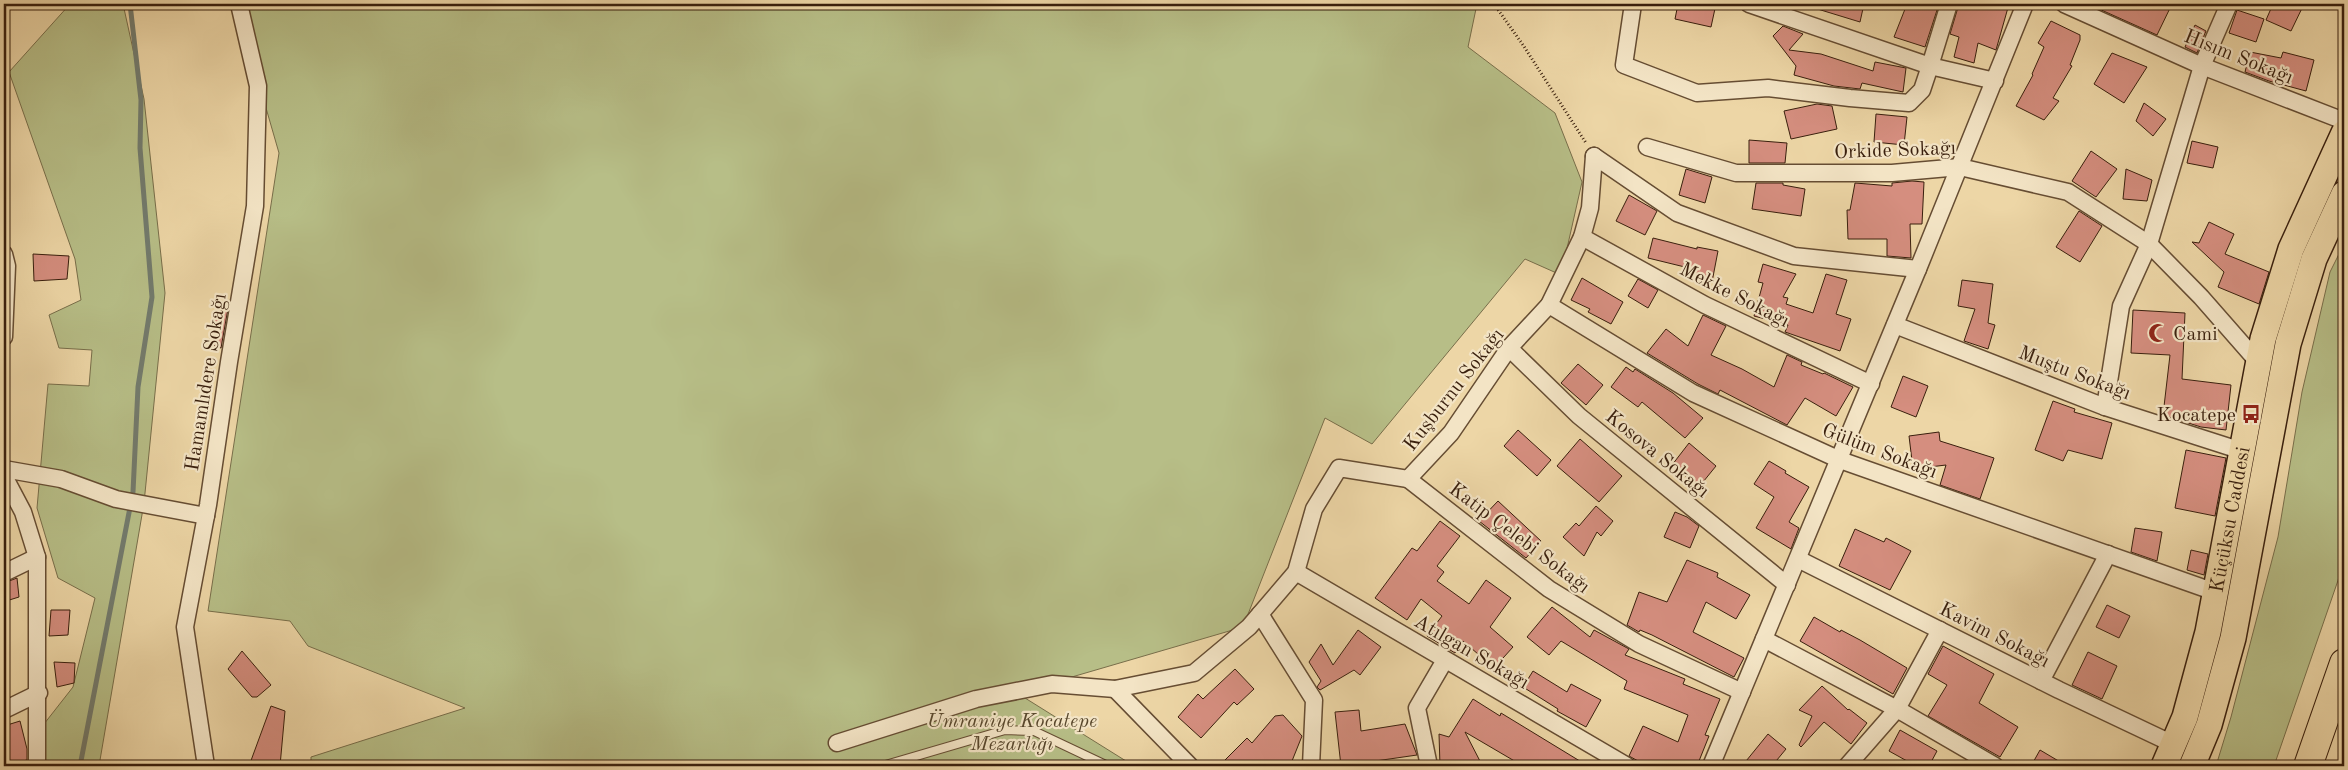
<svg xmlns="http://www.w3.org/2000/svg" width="2348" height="770" viewBox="0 0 2348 770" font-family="'Old Standard TT',serif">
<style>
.green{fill:#b7be87;stroke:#786e4a}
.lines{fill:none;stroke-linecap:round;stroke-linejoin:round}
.stream{stroke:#737b6d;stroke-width:5}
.building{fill:#d58e7f;stroke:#391f0d}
.service-casing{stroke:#664d33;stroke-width:10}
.minor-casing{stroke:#664d33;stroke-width:19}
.primary-casing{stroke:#391f0d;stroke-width:28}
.motorway-casing{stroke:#391f0d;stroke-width:30}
.path{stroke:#391f0d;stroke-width:3;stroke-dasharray:1 2.5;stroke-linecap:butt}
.service{stroke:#f3e4c5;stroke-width:8}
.minor{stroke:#f3e4c5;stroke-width:16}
.primary{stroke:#edd6a6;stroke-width:25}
.motorway{stroke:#edd6a6;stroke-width:28}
.labels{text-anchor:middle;stroke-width:4.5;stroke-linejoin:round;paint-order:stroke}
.street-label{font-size:20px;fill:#391f0d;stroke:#f3e4c5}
.poi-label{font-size:20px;fill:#391f0d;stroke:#f3e4c5;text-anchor:start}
.park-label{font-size:20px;font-style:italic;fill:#58472c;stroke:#f3e4c5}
</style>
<rect width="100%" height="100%" fill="#edd6a6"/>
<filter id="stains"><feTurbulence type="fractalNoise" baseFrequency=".004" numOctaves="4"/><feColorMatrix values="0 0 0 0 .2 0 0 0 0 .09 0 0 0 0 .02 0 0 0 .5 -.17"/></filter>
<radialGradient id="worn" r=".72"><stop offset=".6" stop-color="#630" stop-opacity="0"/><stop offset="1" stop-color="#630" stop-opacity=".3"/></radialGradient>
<!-- green -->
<g class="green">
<polygon points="70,4 123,4 144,99 165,293 144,503 99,766 35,766 44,724 73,687 95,598 58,578 37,508 48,384 89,386 92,350 59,348 49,315 81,300 75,259 9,72"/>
<polygon points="236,4 1477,4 1468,47 1555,113 1582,182 1561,275 1525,259 1372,444 1325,418 1243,627 1017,693 1134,766 311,766 311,757 465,708 308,646 290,621 208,611 279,153"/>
<polygon points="2344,244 2344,563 2274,766 2216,766 2231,717 2278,537 2302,392 2330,272"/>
</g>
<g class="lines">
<!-- stream -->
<polyline class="stream" points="80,766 133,492 138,387 152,297 140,148 141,100 130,4"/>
</g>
<!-- building -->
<g class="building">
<polygon points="1678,4 1716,4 1711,27 1675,19"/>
<polygon points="1812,4 1864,4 1860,22 1811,7"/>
<polygon points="1907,4 1939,4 1925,47 1894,37"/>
<polygon points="1959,4 2009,4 1996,50 1978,43 1974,63 1954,57 1959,37 1950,34"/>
<polygon points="2088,4 2172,4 2157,35"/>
<polygon points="2273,4 2304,4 2291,31 2266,20"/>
<polygon points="2237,10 2264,19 2256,42 2229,33"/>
<polygon points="2051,21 2080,35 2080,40 2070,65 2072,66 2053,98 2059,101 2044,120 2016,106 2033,75 2032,74 2044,47 2038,43"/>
<polygon points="2195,25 2206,31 2197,53 2185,47"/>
<polygon points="1783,26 1803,34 1789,50 1821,54 1873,71 1875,62 1906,68 1903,92 1862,83 1860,89 1834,86 1794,75 1796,66 1773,36"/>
<polygon points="2250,52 2281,58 2283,52 2314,60 2306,91 2269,81 2245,72"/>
<polygon points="2112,53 2147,67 2124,103 2094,84"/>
<polygon points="2144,103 2166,119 2153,136 2136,121"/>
<polygon points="1817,104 1832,106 1837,129 1791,139 1784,111"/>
<polygon points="1876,114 1907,117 1904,145 1874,142"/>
<polygon points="1749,140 1787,143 1785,163 1749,163"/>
<polygon points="2192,141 2218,147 2213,168 2187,163"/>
<polygon points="2091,151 2117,169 2096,197 2072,181"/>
<polygon points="1686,169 1712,177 1705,203 1679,195"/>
<polygon points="2126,169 2152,180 2147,201 2123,199"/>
<polygon points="1912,181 1924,182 1922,224 1910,224 1911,258 1887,256 1887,239 1848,239 1847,210 1850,210 1855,183 1892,186 1892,183"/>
<polygon points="1756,183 1783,183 1783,185 1805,189 1801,216 1752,209"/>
<polygon points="1629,195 1657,211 1645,235 1616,221"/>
<polygon points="2079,211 2102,226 2080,262 2056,247"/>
<polygon points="2209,222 2234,234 2225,254 2269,272 2259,304 2218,287 2224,272 2192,242 2199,243"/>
<polygon points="1653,238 1697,249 1697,247 1718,251 1712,282 1691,278 1693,269 1648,258"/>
<polygon points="33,254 69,256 67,279 34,281"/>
<polygon points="1763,264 1796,274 1783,297 1788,298 1786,304 1813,313 1826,274 1847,280 1836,314 1851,319 1840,351 1785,332 1788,325 1754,316 1763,283 1758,282"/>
<polygon points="1582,278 1623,302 1611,324 1588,312 1590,309 1571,300"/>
<polygon points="1638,279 1658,290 1648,308 1628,296"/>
<polygon points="1962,280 1993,284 1988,323 1995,325 1988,349 1964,341 1975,309 1958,306"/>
<polygon points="219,301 229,303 221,348 209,344"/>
<polygon points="2133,310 2185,313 2182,379 2231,385 2226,430 2201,427 2163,415 2170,355 2131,353"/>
<polygon points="1703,315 1726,326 1711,355 1742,369 1774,387 1787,355 1802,362 1801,365 1823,374 1824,373 1853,387 1836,416 1805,398 1787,425 1720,390 1718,394 1698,384 1647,353 1666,329 1688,346"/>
<polygon points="1578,364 1603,385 1586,405 1561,383"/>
<polygon points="1626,367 1633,372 1635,369 1673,393 1703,418 1685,438 1642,402 1638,407 1611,387"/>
<polygon points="1903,376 1928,386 1916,417 1891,407"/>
<polygon points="2053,401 2075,409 2074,412 2112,423 2102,459 2068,450 2063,461 2035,450"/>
<polygon points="1518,430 1551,460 1537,476 1504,446"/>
<polygon points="1939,432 1940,441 1994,458 1980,499 1940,485 1946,465 1913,469 1909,436"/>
<polygon points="1580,439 1622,476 1599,502 1557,466"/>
<polygon points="1689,443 1716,466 1699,487 1672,465"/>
<polygon points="2186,450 2226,458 2215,516 2175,508"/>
<polygon points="1769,461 1786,471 1785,473 1809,487 1789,522 1799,528 1791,549 1756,528 1774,497 1754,484"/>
<polygon points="1498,501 1541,541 1526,558 1479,521"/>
<polygon points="1596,506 1613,521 1601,536 1597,532 1584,556 1563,537 1576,523 1579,526"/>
<polygon points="1675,512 1687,517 1699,526 1690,548 1664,537"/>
<polygon points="1440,521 1460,536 1437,566 1444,572 1437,581 1469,604 1486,580 1511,598 1490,627 1513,647 1494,668 1463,641 1455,653 1427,636 1442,616 1421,599 1407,620 1375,598 1412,548 1417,551"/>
<polygon points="2135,528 2162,532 2157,561 2131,552"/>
<polygon points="1855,529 1884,542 1886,538 1911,551 1890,590 1839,566"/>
<polygon points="2191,550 2208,554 2204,575 2187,570"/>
<polygon points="1687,560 1718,573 1717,577 1750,595 1736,619 1706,602 1693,632 1744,658 1734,677 1652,635 1640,630 1639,632 1627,625 1639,592 1667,602"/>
<polygon points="17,578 19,597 6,601 4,583"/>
<polygon points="2107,605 2130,616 2119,638 2096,627"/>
<polygon points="1552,607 1590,637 1594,630 1629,649 1625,655 1685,679 1683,684 1720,699 1705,735 1709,736 1697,766 1647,766 1629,756 1643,726 1678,742 1688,715 1624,689 1627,681 1561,641 1549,655 1527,637"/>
<polygon points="51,610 70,610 68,635 49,636"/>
<polygon points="1814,617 1840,632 1841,630 1860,640 1907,668 1893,694 1800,641"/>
<polygon points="1358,630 1381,647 1360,675 1354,670 1320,690 1317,687 1321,681 1309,662 1321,644 1333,665"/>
<polygon points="1943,646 1994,674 1979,703 2018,727 2000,757 1928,716 1947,685 1928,674"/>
<polygon points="242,651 271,685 257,697 252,697 228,669"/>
<polygon points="2088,652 2117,666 2102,699 2072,685"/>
<polygon points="54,662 75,663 74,683 57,687"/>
<polygon points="1235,669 1254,689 1237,705 1234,702 1201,738 1178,717 1198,694 1203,699"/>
<polygon points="1533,671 1567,692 1571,684 1601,700 1586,727 1557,711 1558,709 1523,687"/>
<polygon points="1822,686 1848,710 1849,709 1867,723 1851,744 1824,722 1801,747 1799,745 1812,716 1799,710"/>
<polygon points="1473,699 1500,716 1501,713 1588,766 1523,766 1465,732 1482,765 1440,766 1439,734 1449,737"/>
<polygon points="271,706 285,711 280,766 249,766"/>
<polygon points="1359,710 1361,731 1405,724 1417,755 1341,766 1335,712"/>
<polygon points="1283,715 1302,736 1290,766 1232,766 1225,760 1247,738 1252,743 1275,716"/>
<polygon points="20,721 27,749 27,760 4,765 4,726"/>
<polygon points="1900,730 1937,751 1929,766 1916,766 1889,751"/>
<polygon points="1768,734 1786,749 1772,766 1742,766"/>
<polygon points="2040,750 2067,766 2031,766"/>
</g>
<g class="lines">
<!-- service casing -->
<g class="service-casing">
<polyline id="service" points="882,766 1005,730 1034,731 1108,766"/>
</g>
<!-- minor casing -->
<g class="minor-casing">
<g id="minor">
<polyline points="1633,4 1624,65 1697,93 1768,88 1850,98 1909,103 1922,90 1930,66 1995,81"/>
<polyline points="1749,4 1930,66 1949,4"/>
<polyline points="2064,4 2202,66 2344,121"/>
<polyline points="1647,147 1736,173 1892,173 1960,167 2068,192 2149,244 2201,297 2258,362"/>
<polyline points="1594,156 1677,213 1794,256 1918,269"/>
<polyline points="1582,237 1705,305 1871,384"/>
<polyline points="4,254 7,266 4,337"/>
<polyline points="1549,305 1693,393 1840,460 2215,592"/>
<polyline points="1895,325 2105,407 2242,451"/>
<polyline points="1509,348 1579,416 1787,585"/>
<polyline points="2105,407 2121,306 2149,244 2202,66 2229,4"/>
<polyline points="4,469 61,479 116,499 206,516"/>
<polyline points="4,476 23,512 37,557 37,766"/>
<polyline points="1408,479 1549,589 1639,644 1742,692"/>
<polyline points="1798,559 2059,690 2173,744"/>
<polyline points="1296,572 1627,766"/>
<polyline points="4,573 37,557"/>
<polyline points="1260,614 1314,700 1311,766"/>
<polyline points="1940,630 1897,709 1995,766"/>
<polyline points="1764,639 1897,709 1847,766"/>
<polyline points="2041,681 2108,554"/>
<polyline points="4,710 39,693"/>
<polyline points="837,743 976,699 1052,684 1115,689"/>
<polyline points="206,766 185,627 208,505 229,362 255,206 258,86 239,4"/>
<polyline points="1190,766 1115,689 1194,673 1249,627 1296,572 1314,509 1339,468 1408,479 1451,433 1509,348 1549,305 1582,237 1590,208 1594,156"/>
<polyline points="1429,766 1417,708 1445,660"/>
<polyline points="1711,766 1918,269 2025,4"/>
</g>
</g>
<!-- primary casing -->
<g class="primary-casing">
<g id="primary">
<path id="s1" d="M 2164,766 L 2185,717 L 2208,632 L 2263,339 L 2291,249 L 2344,133"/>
<polyline points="2192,766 2209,725 2233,638 2288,344 2314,259 2344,194"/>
</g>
</g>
<!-- motorway casing -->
<g class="motorway-casing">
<polyline id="motorway" points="2308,766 2344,663"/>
</g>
<!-- path -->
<polyline class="path" points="1494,4 1523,45 1586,143"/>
<!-- service -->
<use href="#service" class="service"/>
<!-- minor -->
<use href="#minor" class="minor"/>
<!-- primary -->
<use href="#primary" class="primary"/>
<!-- motorway -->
<use href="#motorway" class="motorway"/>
</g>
<!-- icons -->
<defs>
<g id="mosque-bare" transform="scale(1.5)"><path d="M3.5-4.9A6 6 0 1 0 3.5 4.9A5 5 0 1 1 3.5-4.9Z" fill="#8f2418" stroke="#f3e4c5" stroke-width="2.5" paint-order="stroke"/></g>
<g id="bus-bare" transform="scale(1.5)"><path d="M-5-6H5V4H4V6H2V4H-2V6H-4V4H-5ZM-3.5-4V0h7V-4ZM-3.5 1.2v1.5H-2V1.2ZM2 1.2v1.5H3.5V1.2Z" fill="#8f2418" stroke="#f3e4c5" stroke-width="2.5" paint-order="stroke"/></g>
</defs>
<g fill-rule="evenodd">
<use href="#mosque-bare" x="2158" y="333"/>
<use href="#bus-bare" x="2251" y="414"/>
</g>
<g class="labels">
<!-- street labels -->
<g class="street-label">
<text transform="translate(2239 56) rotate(22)" y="7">Hısım Sokağı</text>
<text transform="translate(1895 149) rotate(-2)" y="7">Orkide Sokağı</text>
<text transform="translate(1735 294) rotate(27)" y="7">Mekke Sokağı</text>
<text transform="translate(2075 372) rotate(21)" y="7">Muştu Sokağı</text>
<text transform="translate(205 382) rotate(-81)" y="7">Hamamlıdere Sokağı</text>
<text transform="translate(1453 389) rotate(-52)" y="7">Kuşburnu Sokağı</text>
<text transform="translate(1880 450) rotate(21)" y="7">Gülüm Sokağı</text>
<text transform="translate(1658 453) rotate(39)" y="7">Kosova Sokağı</text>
<text dy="7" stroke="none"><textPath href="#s1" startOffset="256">Küçüksu Caddesi</textPath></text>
<text transform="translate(1520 537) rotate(37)" y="7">Katip Çelebi Sokağı</text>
<text transform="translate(1995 634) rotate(27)" y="7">Kavim Sokağı</text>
<text transform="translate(1472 651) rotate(30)" y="7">Atılgan Sokağı</text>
</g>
<!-- poi labels -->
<g class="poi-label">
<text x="2173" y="340">Cami</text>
<text x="2236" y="421" text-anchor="end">Kocatepe</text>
</g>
<!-- park labels -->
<g class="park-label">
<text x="1012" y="727">Ümraniye Kocatepe<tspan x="1012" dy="23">Mezarlığı</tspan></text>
</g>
</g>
<!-- margin -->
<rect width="2348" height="770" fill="none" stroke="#edd6a6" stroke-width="20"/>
<rect x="5" y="5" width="2338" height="760" fill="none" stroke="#391f0d" stroke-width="2.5"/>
<rect x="10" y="10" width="2328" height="750" fill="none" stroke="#391f0d"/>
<rect width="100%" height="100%" filter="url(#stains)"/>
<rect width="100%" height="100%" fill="url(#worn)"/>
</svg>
